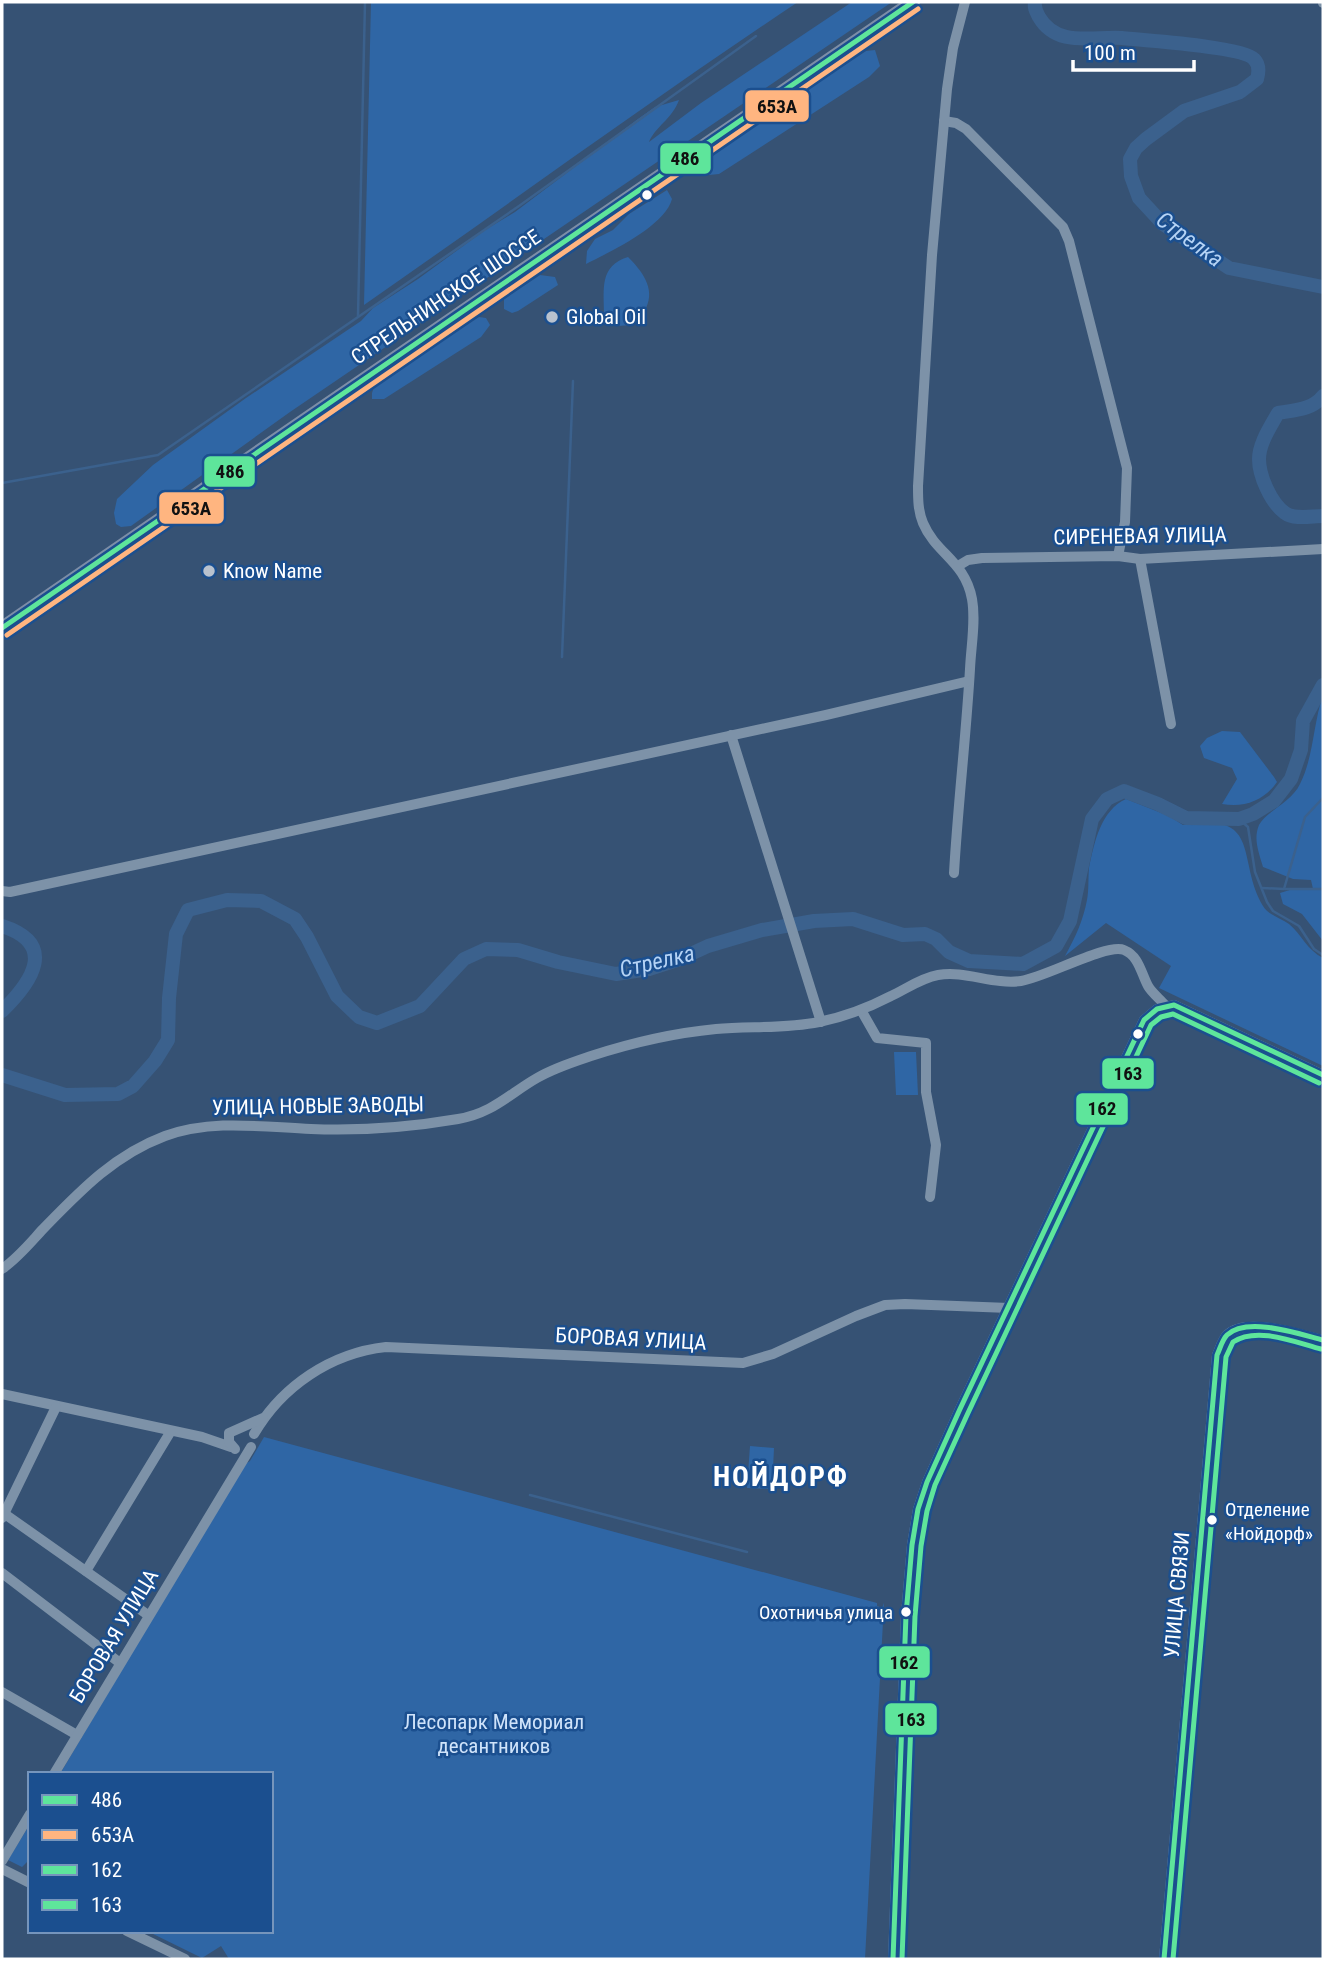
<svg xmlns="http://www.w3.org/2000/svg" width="1325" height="1961" viewBox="0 0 1325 1961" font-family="'Roboto Condensed',sans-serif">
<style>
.green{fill:#2f66a5}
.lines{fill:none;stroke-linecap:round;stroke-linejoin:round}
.stream{stroke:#3b618d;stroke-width:2.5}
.river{stroke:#3b618d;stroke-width:14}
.minor{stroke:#7d92a8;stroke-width:10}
.major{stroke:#7d8ea7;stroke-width:14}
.bus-1-casing{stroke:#1b4f8f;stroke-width:10}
.bus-2-casing{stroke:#1b4f8f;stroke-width:10}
.bus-3-casing{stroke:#1b4f8f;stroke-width:10}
.bus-4-casing{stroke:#1b4f8f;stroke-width:10}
.bus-1{stroke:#5ee59b;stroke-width:5}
.bus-2{stroke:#ffb580;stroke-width:5}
.bus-3{stroke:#5ee59b;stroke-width:5}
.bus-4{stroke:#5ee59b;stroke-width:5}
.bus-dot{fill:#fff;stroke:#1b4f8f;stroke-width:2.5}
.poi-dot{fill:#b9c2ce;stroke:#1b4f8f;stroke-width:2.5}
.labels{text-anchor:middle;stroke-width:5;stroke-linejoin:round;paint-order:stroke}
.bus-label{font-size:19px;fill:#fff;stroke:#1b4f8f;text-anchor:start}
.street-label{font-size:21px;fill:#fff;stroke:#1b4f8f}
.poi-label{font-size:21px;fill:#fff;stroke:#1b4f8f;text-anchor:start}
.park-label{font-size:21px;fill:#cfe3fa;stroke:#1b4f8f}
.water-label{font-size:23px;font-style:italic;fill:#b5d3f5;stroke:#1b4f8f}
.district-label{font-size:28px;font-weight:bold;letter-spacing:2px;fill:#fff;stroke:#1b4f8f}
.line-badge{stroke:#1b4f8f;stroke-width:2.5}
.pale-badge-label{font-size:19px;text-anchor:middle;font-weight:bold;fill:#111}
</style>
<rect width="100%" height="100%" fill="#365274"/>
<!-- green -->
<g class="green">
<path d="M 371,2 L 798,2 C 651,100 509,204 364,305 Z"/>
<path d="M 852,2 L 892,2 L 290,412 L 131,526 L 121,527 L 116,524 L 114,513 L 117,499 L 153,465 L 246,398 L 361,321 L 373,308 L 418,279 L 485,230 L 515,212 L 638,119 L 655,107 L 679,100 C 672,119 655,127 649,142 L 701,103 Z"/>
<polygon points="875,50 880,66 869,77 719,174 709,175 704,171 702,164 746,130 866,51"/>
<path d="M 667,190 L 672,199 C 665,226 610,252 586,264 L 587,251 L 595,239 L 613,230 L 629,214 Z"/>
<path d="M 628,257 C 641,270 656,288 646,308 C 643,314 636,320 631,325 L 618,326 L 604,314 C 604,289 599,266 628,257 Z"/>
<polygon points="540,275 555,277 558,285 518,311 512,313 504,309 504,299"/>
<polygon points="479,317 486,318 490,325 481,337 384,399 372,399 372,393 375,384"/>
<path d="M 1323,695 L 1323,941 L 1302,914 L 1283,904 L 1280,893 L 1293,889 L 1313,889 L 1311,880 L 1293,879 L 1263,867 C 1259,853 1253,839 1259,825 C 1266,811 1291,803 1300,784 C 1314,756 1313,724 1323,695 Z"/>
<path d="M 1222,731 L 1240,732 L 1274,777 L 1277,782 C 1264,801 1244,808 1222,804 L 1237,779 L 1232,768 L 1204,758 L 1200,746 L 1207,738 Z"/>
<path d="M 1126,799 L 1169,816 L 1183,825 C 1263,811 1236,860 1263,906 C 1268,915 1281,918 1289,924 C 1302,935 1307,950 1323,958 L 1323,1066 L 1159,988 L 1171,966 L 1106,923 L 1065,956 C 1075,938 1083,921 1087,900 C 1089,890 1088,879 1089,868 C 1094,843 1101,810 1126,799 Z"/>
<polygon points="894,1052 916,1052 918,1095 896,1095"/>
<polygon points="264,1437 877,1603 877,1606 882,1608 884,1603 865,1959 229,1959 221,1946 202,1958 147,1931 271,1931 271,1774 60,1774 242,1466 250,1461"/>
<polygon points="750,1446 774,1448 772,1489 747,1488"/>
<polygon points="30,1824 30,1863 27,1862 22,1867 8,1860"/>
</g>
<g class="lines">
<!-- stream -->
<g class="stream">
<polyline points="358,316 365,2"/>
<polyline points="2,483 158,455 519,206 756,36"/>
<polyline points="562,657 573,381"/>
<polyline points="1239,819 1248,827 1255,872 1267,902 1273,911 1299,926 1314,949 1323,955"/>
<polyline points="1262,888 1284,889 1305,817 1323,798"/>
<polyline points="1285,889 1323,889"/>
<polyline points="530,1495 747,1552"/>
</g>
<!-- river -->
<g class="river">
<path d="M 1035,2 C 1034,8 1036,11 1039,17 C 1057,48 1093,36 1122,38 C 1143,40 1244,47 1254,59 C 1259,64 1259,72 1257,79 L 1240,92 L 1184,111 L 1146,139 L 1136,148 L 1130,159 L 1131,176 L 1139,198 L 1163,224 L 1229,268 L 1323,287"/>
<path d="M 1323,396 C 1312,410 1295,410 1278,413 C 1271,426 1259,443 1259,459 C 1259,476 1271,503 1285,513 C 1294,520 1312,516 1323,516"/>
<path d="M 2,926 C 58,944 32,982 2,1011"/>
<polyline points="2,1075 65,1095 118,1094 133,1086 155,1061 168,1040 169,998 176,934 188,910 227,900 261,901 295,919 307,937 337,996 359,1017 377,1023 420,1006 464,959 486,949 518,950 558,962 616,974 649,969 680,959 708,946 762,930 814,921 853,919 903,935 925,934 936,939 949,952 969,961 1023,964 1056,946 1070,921 1092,819 1107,799 1124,791 1158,804 1186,818 1239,819 1253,814 1274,801 1291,779 1301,750 1303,721 1323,685"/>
</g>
<!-- minor -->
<g class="minor">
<polyline points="1323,2 1323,3"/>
<polyline points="944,121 956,123 966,129 1063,227 1069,241 1127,468 1125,522 1118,556"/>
<polyline points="1140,559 1171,724"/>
<polyline points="958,566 968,560 982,558 1118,556 1140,559 1323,549"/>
<polyline points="731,735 821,1022"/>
<path d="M 954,873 C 958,804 966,737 970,669 C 971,646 976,621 972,599 C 965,561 936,554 923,523 C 918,511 918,499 918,486 L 932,255 L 947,89 L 953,48 L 965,2"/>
<polyline points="2,891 10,892 826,715 969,681"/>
<polyline points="861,1010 877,1038 926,1043 926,1092 936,1145 930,1197"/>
<path d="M 2,1269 C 18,1258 30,1243 43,1229 C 80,1191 114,1155 165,1136 C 213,1119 261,1127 311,1129 C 359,1131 411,1127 458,1119 C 493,1113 509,1094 537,1078 C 554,1068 573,1062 591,1056 C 631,1043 674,1033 716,1029 C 750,1026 785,1029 819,1022 C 844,1017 868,1008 891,996 C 906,989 921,978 938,975 C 965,970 993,985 1021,981 C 1046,977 1107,943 1124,950 C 1139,956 1141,973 1148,986 C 1152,993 1160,999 1165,1005"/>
<polyline points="2,1394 202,1437 231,1447"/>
<path d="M 254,1434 C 282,1386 331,1353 386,1347 L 743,1363 L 773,1354 L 856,1316 L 885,1305 L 905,1304 L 1009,1308"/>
<polyline points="235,1449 229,1442 229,1433 263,1418"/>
<polyline points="2,1512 148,1615"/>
<polyline points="2,1518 56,1407"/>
<polyline points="86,1571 171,1431"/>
<polyline points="2,1573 120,1663"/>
<polyline points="2,1692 77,1735"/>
<polyline points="54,1774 251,1447"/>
<polyline points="2,1861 30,1814"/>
<polyline points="2,1869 30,1883"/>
<polyline points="127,1931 185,1959"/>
<polyline points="893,1959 906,1615 912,1545 918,1509 927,1482 960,1409 1144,1020 1157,1009 1174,1005 1323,1075"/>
<path d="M 1164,1959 L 1217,1355 C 1220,1349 1222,1340 1227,1335 C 1246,1316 1300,1335 1323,1340"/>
</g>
<!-- major -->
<polyline class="major" points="2,628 913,2"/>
<!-- bus-1 casing -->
<g class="bus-1-casing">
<polyline id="bus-1" points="2,628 913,2"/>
</g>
<!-- bus-2 casing -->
<g class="bus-2-casing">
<polyline id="bus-2" points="7,635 918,9"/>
</g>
<!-- bus-3 casing -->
<g class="bus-3-casing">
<g id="bus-3">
<polyline points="893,1959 906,1615 912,1545 918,1509 927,1482 960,1409 1144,1020 1157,1009 1174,1005 1323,1075"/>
<path d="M 1164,1959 L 1217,1355 C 1220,1349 1222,1340 1227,1335 C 1247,1316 1299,1334 1323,1340"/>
</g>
</g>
<!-- bus-4 casing -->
<g class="bus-4-casing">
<g id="bus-4">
<polyline points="902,1959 915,1616 921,1546 927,1511 935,1485 968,1413 1151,1025 1161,1017 1173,1014 1319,1083"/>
<path d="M 1173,1959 L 1226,1357 L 1233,1342 C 1257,1326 1295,1342 1321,1349"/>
</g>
</g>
<!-- bus-1 -->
<use href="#bus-1" class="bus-1"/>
<!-- bus-2 -->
<use href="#bus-2" class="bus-2"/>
<!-- bus-3 -->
<use href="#bus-3" class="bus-3"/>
<!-- bus-4 -->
<use href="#bus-4" class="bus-4"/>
</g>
<!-- markers -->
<g class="bus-dot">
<circle cx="647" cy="195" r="6"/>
<circle cx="1138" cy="1034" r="6"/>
<circle cx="1212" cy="1520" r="6"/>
<circle cx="906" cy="1612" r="6"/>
</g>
<g class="poi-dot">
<circle cx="552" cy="317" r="7"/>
<circle cx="209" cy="571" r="7"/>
</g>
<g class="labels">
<!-- bus labels -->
<g class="bus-label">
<text x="1225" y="1516">Отделение<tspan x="1225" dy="24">«Нойдорф»</tspan></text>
<text x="893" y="1619" text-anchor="end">Охотничья улица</text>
</g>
<!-- street labels -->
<g class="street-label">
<text transform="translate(446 297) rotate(-34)" y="7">СТРЕЛЬНИНСКОЕ ШОССЕ</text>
<text transform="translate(1140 536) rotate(-1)" y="7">СИРЕНЕВАЯ УЛИЦА</text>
<text transform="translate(318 1106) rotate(-1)" y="7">УЛИЦА НОВЫЕ ЗАВОДЫ</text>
<text transform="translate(631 1339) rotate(3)" y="7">БОРОВАЯ УЛИЦА</text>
<text transform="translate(1177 1595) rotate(-85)" y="7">УЛИЦА СВЯЗИ</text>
<text transform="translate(114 1636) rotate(-59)" y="7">БОРОВАЯ УЛИЦА</text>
</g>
<!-- poi labels -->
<g class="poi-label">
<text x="566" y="324">Global Oil</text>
<text x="223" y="578">Know Name</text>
</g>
<!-- park labels -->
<g class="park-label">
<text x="494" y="1729">Лесопарк Мемориал<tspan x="494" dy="24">десантников</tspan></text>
</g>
<!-- water labels -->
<g class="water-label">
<text transform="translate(1190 239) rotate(36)" y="8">Стрелка</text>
<text transform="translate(657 961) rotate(-13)" y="8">Стрелка</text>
</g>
<!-- district labels -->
<g class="district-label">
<text x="781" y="1486">НОЙДОРФ</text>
</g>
</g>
<g class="line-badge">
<rect x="744" y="89" width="66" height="34" rx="7" fill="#ffb580"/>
<rect x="659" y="142" width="53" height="33" rx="7" fill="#5ee59b"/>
<rect x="203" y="455" width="53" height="33" rx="7" fill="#5ee59b"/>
<rect x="158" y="491" width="67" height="34" rx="7" fill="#ffb580"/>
<rect x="1101" y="1057" width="54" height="33" rx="7" fill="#5ee59b"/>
<rect x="1075" y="1092" width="54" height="34" rx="7" fill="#5ee59b"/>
<rect x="878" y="1645" width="53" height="34" rx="7" fill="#5ee59b"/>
<rect x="884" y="1702" width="54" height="34" rx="7" fill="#5ee59b"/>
</g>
<g class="pale-badge-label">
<text x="777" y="113">653А</text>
<text x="685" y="165">486</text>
<text x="230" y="478">486</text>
<text x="191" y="515">653А</text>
<text x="1128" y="1080">163</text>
<text x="1102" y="1115">162</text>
<text x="904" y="1669">162</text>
<text x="911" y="1726">163</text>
</g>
<!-- border -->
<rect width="1325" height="1961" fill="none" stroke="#ffffff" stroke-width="7"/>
<!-- legend -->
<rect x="28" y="1772" width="245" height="161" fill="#1b4f8f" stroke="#7695bc" stroke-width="2"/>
<rect x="42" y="1795" width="35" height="10" fill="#5ee59b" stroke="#7695bc" stroke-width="2"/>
<text x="91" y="1807" font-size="21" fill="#ffffff">486</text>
<rect x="42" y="1830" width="35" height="10" fill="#ffb580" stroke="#7695bc" stroke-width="2"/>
<text x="91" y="1842" font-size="21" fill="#ffffff">653А</text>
<rect x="42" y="1865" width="35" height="10" fill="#5ee59b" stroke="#7695bc" stroke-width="2"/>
<text x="91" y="1877" font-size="21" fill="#ffffff">162</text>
<rect x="42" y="1900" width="35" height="10" fill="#5ee59b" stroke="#7695bc" stroke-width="2"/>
<text x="91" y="1912" font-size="21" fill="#ffffff">163</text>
<!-- scale -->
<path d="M1073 60v10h121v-10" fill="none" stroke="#ffffff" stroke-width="3.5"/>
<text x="1084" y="60" font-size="21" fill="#ffffff" stroke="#1b4f8f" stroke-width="5" paint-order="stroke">100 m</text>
</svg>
